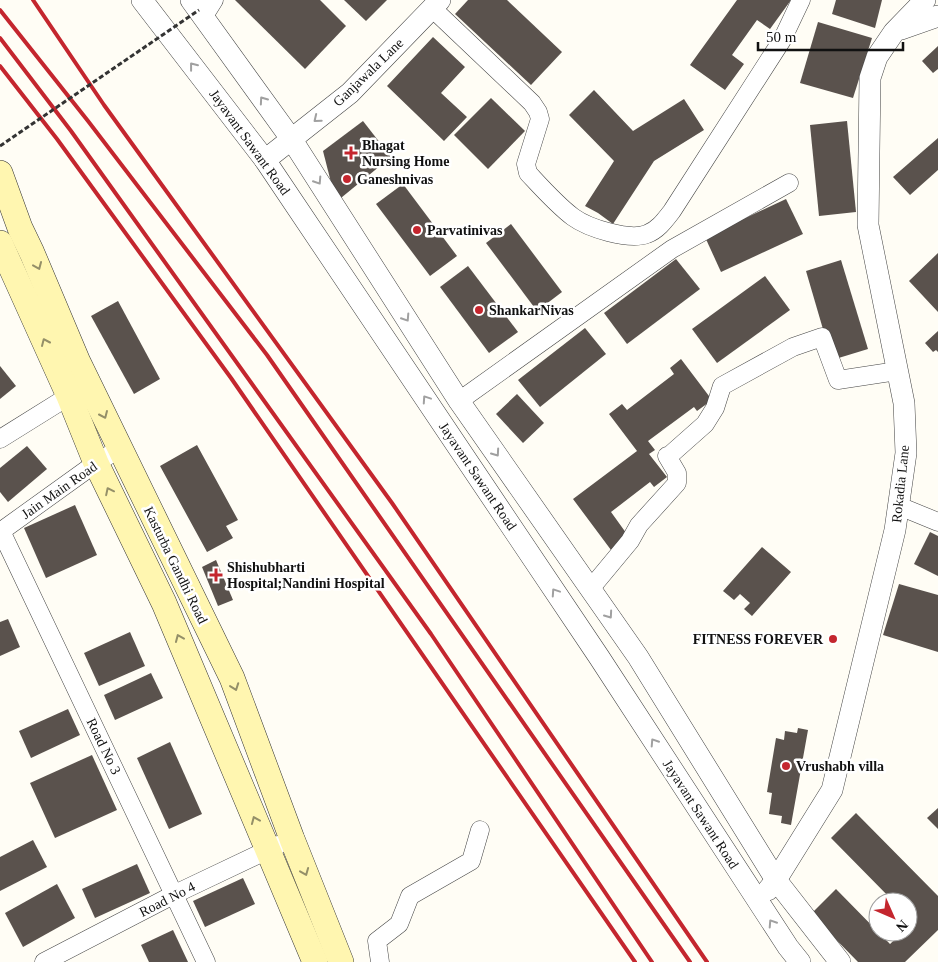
<svg xmlns="http://www.w3.org/2000/svg" width="938" height="962" viewBox="0 0 938 962" font-family="Georgia,serif">
<style>
.building{fill:#5a524d}
.lines{fill:none;stroke-linecap:round;stroke-linejoin:round}
.minor-casing{stroke:#444;stroke-width:19}
.tertiary-casing{stroke:#444;stroke-width:22}
.secondary-casing{stroke:#333;stroke-width:26}
.minor{stroke:#fff;stroke-width:18}
.tertiary{stroke:#fff;stroke-width:21}
.secondary{stroke:#fff6b0;stroke-width:25}
.rail{stroke:#c4262e;stroke-width:4}
.path-bridge{stroke:#333;stroke-width:3;stroke-dasharray:5 2.5;stroke-linecap:butt}
.oneway{stroke:#a0a0a0}
.oneway2{stroke:#948f68}
.poi-dot{fill:#c4262e;stroke:#fff;stroke-width:2}
.labels{text-anchor:middle;stroke-width:5;stroke-linejoin:round;paint-order:stroke}
.street-label{font-size:14px;fill:#111;stroke:#fff}
.poi-label{font-size:14px;font-weight:bold;fill:#111;stroke:#fff;text-anchor:start}
</style>
<rect width="100%" height="100%" fill="#fffdf5"/>
<!-- building -->
<g class="building">
<polygon points="235,0 320,0 346,26 305,69"/>
<polygon points="344,0 387,0 366,21"/>
<polygon points="468,0 507,0 562,52 531,85 455,14"/>
<polygon points="737,0 791,0 770,29 757,20 732,55 744,64 725,90 690,65"/>
<polygon points="836,0 882,0 875,28 832,14"/>
<polygon points="818,22 872,38 853,98 800,83"/>
<polygon points="433,37 465,67 441,93 467,117 444,141 387,86"/>
<polygon points="938,46 938,69 933,73 922,61"/>
<polygon points="594,90 633,131 684,99 704,130 654,161 613,224 598,213 585,206 614,161 569,115"/>
<polygon points="491,98 525,131 488,169 454,135"/>
<polygon points="363,121 391,157 336,202 323,151"/>
<polygon points="847,121 856,212 819,216 810,125"/>
<polygon points="938,138 938,170 910,195 893,177"/>
<polygon points="403,184 457,256 430,276 376,204"/>
<polygon points="786,199 803,234 721,272 705,237"/>
<polygon points="511,224 562,292 537,311 486,243"/>
<polygon points="938,253 938,312 909,281"/>
<polygon points="676,259 700,289 627,344 604,313"/>
<polygon points="841,260 868,349 832,360 806,271"/>
<polygon points="468,266 518,332 489,353 440,287"/>
<polygon points="765,276 790,310 717,363 692,329"/>
<polygon points="118,301 160,379 134,394 91,316"/>
<polygon points="585,328 606,354 540,407 518,380"/>
<polygon points="938,331 938,352 936,350 933,352 925,343"/>
<polygon points="681,359 712,400 697,411 694,407 648,441 655,450 649,454 667,477 654,487 650,482 611,512 629,537 611,550 573,499 637,451 609,414 622,404 627,410 674,374 670,368"/>
<polygon points="0,366 16,386 0,399"/>
<polygon points="517,394 544,423 523,443 496,414"/>
<polygon points="197,445 238,520 226,526 233,538 207,552 160,466"/>
<polygon points="27,446 47,469 8,502 0,492 0,468"/>
<polygon points="75,505 97,555 46,578 24,528"/>
<polygon points="930,532 938,536 938,576 914,564"/>
<polygon points="762,547 791,572 752,616 744,609 750,603 740,594 734,600 723,591"/>
<polygon points="216,560 233,600 218,606 202,567"/>
<polygon points="899,584 938,595 938,652 883,635"/>
<polygon points="8,619 20,647 0,656 0,622"/>
<polygon points="130,632 145,666 99,686 84,653"/>
<polygon points="151,673 163,698 115,720 104,695"/>
<polygon points="68,709 80,735 31,758 19,731"/>
<polygon points="798,728 808,730 791,825 781,823 782,816 769,814 772,793 767,792 776,738 784,740 785,731 797,733"/>
<polygon points="170,742 202,814 169,829 137,758"/>
<polygon points="92,755 117,810 55,838 30,783"/>
<polygon points="938,808 938,829 927,818"/>
<polygon points="856,813 938,896 938,930 905,962 858,962 811,914 836,889 890,944 903,932 908,932 908,927 913,922 908,916 908,902 894,902 831,838"/>
<polygon points="33,840 47,867 0,891 0,857"/>
<polygon points="137,864 150,893 95,918 82,889"/>
<polygon points="243,878 255,904 205,927 193,901"/>
<polygon points="57,884 75,918 23,947 5,913"/>
<polygon points="173,930 188,962 149,962 141,945"/>
</g>
<g class="lines">
<!-- minor casing -->
<g class="minor-casing">
<g id="minor">
<path d="M 432,8 L 532,103 L 538,112 L 540,119 L 526,164 L 528,173 C 542,188 557,205 573,217 C 588,228 629,241 647,234 C 658,230 665,220 672,211 L 782,40 L 801,0"/>
<polyline points="204,16 214,0"/>
<polyline points="459,401 672,249 789,183"/>
<polyline points="0,439 69,396 78,391"/>
<polyline points="899,506 938,522"/>
<polyline points="1,531 206,962"/>
<polyline points="0,532 96,463 119,449"/>
<polyline points="591,588 630,541 639,525 677,483 677,473 667,456 670,455 705,424 715,408 722,386 793,347 822,337 838,380 897,371"/>
<polyline points="44,962 175,894 278,845"/>
<polyline points="380,962 377,941 399,924 410,896 471,861 480,830"/>
</g>
</g>
<!-- tertiary casing -->
<g class="tertiary-casing">
<g id="tertiary">
<polyline points="142,0 265,160 599,657 788,947 800,962"/>
<polyline points="191,0 292,140 459,401 638,657 776,880 840,962"/>
<polyline points="901,29 938,16"/>
<polyline points="265,160 350,93 440,0"/>
<polyline points="768,890 776,880 832,790 895,530 906,453 904,403 868,225 870,78 877,57 894,32 925,0"/>
</g>
</g>
<!-- secondary casing -->
<g class="secondary-casing">
<g id="secondary">
<polyline points="0,173 20,228 32,253 78,362 232,678 292,839 341,962"/>
<polyline points="0,243 69,396 96,463 164,603 315,962"/>
</g>
</g>
<!-- minor -->
<use href="#minor" class="minor"/>
<!-- tertiary -->
<use href="#tertiary" class="tertiary"/>
<!-- secondary -->
<use href="#secondary" class="secondary"/>
<!-- rail -->
<g class="rail">
<polyline points="33,0 104,105 392,503 707,962"/>
<polyline points="0,10 88,121 267,355 690,962"/>
<polyline points="0,38 71,131 431,634 652,962"/>
<polyline points="0,66 57,139 231,378 635,962"/>
</g>
<!-- path-bridge -->
<polyline class="path-bridge" points="0,146 199,10"/>
</g>
<!-- one-way arrows -->
<defs><path id="oneway-chevron" d="M-2-3.5L2.5 0L-2 3.5" fill="none" stroke-width="1.6" stroke-linecap="round" stroke-linejoin="round" transform="scale(1.25)"/></defs>
<g class="oneway">
<use href="#oneway-chevron" transform="translate(193 66) rotate(-128)"/>
<use href="#oneway-chevron" transform="translate(263 100) rotate(-125)"/>
<use href="#oneway-chevron" transform="translate(317 119) rotate(141)"/>
<use href="#oneway-chevron" transform="translate(318 181) rotate(57)"/>
<use href="#oneway-chevron" transform="translate(406 318) rotate(57)"/>
<use href="#oneway-chevron" transform="translate(426 399) rotate(-124)"/>
<use href="#oneway-chevron" transform="translate(496 453) rotate(55)"/>
<use href="#oneway-chevron" transform="translate(555 592) rotate(-124)"/>
<use href="#oneway-chevron" transform="translate(609 615) rotate(55)"/>
<use href="#oneway-chevron" transform="translate(654 742) rotate(-123)"/>
<use href="#oneway-chevron" transform="translate(772 923) rotate(-123)"/>
</g>
<g class="oneway2">
<use href="#oneway-chevron" transform="translate(38 266) rotate(67)"/>
<use href="#oneway-chevron" transform="translate(45 342) rotate(-114)"/>
<use href="#oneway-chevron" transform="translate(104 415) rotate(66)"/>
<use href="#oneway-chevron" transform="translate(109 491) rotate(-116)"/>
<use href="#oneway-chevron" transform="translate(179 638) rotate(-113)"/>
<use href="#oneway-chevron" transform="translate(235 687) rotate(70)"/>
<use href="#oneway-chevron" transform="translate(255 820) rotate(-113)"/>
<use href="#oneway-chevron" transform="translate(305 872) rotate(68)"/>
</g>
<!-- markers -->
<g class="poi-dot">
<path d="M348.5 145.5h5v5h5v5h-5v5h-5v-5h-5v-5h5z"/>
<circle cx="347" cy="179" r="5"/>
<circle cx="417" cy="230" r="5"/>
<circle cx="479" cy="310" r="5"/>
<path d="M213.5 567.5h5v5h5v5h-5v5h-5v-5h-5v-5h5z"/>
<circle cx="833" cy="639" r="5"/>
<circle cx="786" cy="766" r="5"/>
</g>
<g class="labels">
<!-- street labels -->
<g class="street-label">
<text transform="translate(368 72) rotate(-44)" y="5">Ganjawala Lane</text>
<text transform="translate(250 142) rotate(54)" y="5">Jayavant Sawant Road</text>
<text transform="translate(478 476) rotate(56)" y="5">Jayavant Sawant Road</text>
<text transform="translate(900 484) rotate(-84)" y="5">Rokadia Lane</text>
<text transform="translate(59 490) rotate(-35)" y="5">Jain Main Road</text>
<text transform="translate(176 565) rotate(64)" y="5">Kasturba Gandhi Road</text>
<text transform="translate(104 746) rotate(64)" y="5">Road No 3</text>
<text transform="translate(701 814) rotate(57)" y="5">Jayavant Sawant Road</text>
<text transform="translate(167 899) rotate(-27)" y="5">Road No 4</text>
</g>
<!-- poi labels -->
<g class="poi-label">
<text x="362" y="150">Bhagat<tspan x="362" dy="16">Nursing Home</tspan></text>
<text x="357" y="184">Ganeshnivas</text>
<text x="427" y="235">Parvatinivas</text>
<text x="489" y="315">ShankarNivas</text>
<text x="227" y="572">Shishubharti<tspan x="227" dy="16">Hospital;Nandini Hospital</tspan></text>
<text x="823" y="644" text-anchor="end">FITNESS FOREVER</text>
<text x="796" y="771">Vrushabh villa</text>
</g>
</g>
<!-- north arrow -->
<g transform="translate(893 917) rotate(135)"><circle r="24" fill="#ffffff" stroke="#a0a0a0"/>
<path d="M0-4L9 19L0 12L-9 19Z" fill="#c4262e"/>
<text y="-8" font-size="14" font-weight="bold" text-anchor="middle" fill="#111111">N</text>
</g>
<!-- scale -->
<path d="M758 42v8h145v-8" fill="none" stroke="#111111" stroke-width="2.5"/>
<text x="766" y="42" font-size="15" fill="#111111" stroke="#ffffff" stroke-width="4" paint-order="stroke">50 m</text>
</svg>
